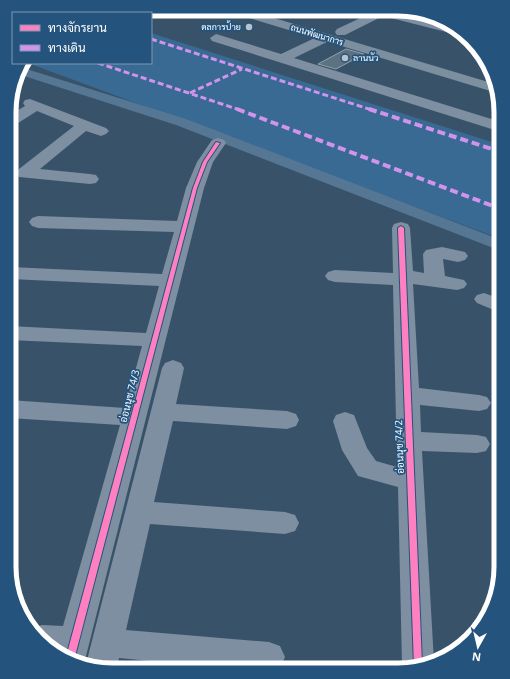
<svg xmlns="http://www.w3.org/2000/svg" width="510" height="679" viewBox="0 0 510 679" font-family="'Open Sans',Sarabun,sans-serif">
<style>
.green{fill:#386a93}
.lines{fill:none;stroke-linecap:round;stroke-linejoin:round}
.canal{fill:#567794;fill-rule:evenodd}
.building{fill:#5c7182;stroke:#91a1ae}
.minor{fill:#7d8fa0;fill-rule:evenodd}
.major{fill:#7c8f9f;fill-rule:evenodd}
.quiet-far1{stroke:#d193ec;stroke-width:3;stroke-dasharray:6 3;stroke-linecap:butt}
.quiet{stroke:#d193ec;stroke-width:4;stroke-dasharray:8 4;stroke-linecap:butt}
.cycleway-casing{stroke:#24547d;stroke-width:2}
.cycleway{fill:#ff80c0;fill-rule:evenodd}
.poi-dot{fill:#b9c3ca;stroke:#24547d;stroke-width:1.5}
.labels{text-anchor:middle;stroke-width:3.5;stroke-linejoin:round;paint-order:stroke}
.far-poi-label{font-size:9px;fill:#fff;stroke:#24547d;text-anchor:end}
.far-street-label{font-size:9px;fill:#fff;stroke:#24547d}
.street-label{font-size:10px;fill:#fff;stroke:#24547d}
.rim{fill:none;stroke:#fff;stroke-width:5}
</style>
<rect width="100%" height="100%" fill="#385369"/>
<!-- green -->
<polygon class="green" points="151,33 501,145 501,239 28,63 151,63"/>
<g class="lines">
<!-- canal -->
<polygon class="canal" points="20,67 186,119 501,240 501,251 176,125 18,74"/>
</g>
<!-- building -->
<polygon class="building" points="346,49 364,54 336,69 318,64"/>
<g class="lines">
<!-- minor -->
<g class="minor">
<polygon points="367,10 386,10 456,28 461,30 466,37 383,16 345,35 337,35 335,32 337,29 371,13"/>
<polygon points="216,34 281,54 321,35 329,35 331,38 329,41 294,58 501,122 501,132 212,41 210,38"/>
<polygon points="30,99 106,128 109,131 106,134 101,136 86,131 40,169 90,174 96,175 99,179 96,183 90,184 19,177 17,173 19,169 74,126 37,111 15,125 10,127 10,115 25,106 23,103 25,100"/>
<polygon points="218,138 224,140 226,143 213,162 204,188 84,664 54,653 33,628 42,625 63,626 120,425 9,418 9,400 125,408 142,346 9,340 9,326 146,333 159,286 10,279 10,267 162,274 174,232 38,228 32,226 29,222 32,218 38,216 177,221 186,188 197,162 212,140"/>
<polygon points="401,222 408,224 410,228 413,271 424,273 423,254 426,250 442,247 465,252 468,256 465,260 458,262 443,259 445,276 464,280 467,284 464,288 457,290 413,284 419,388 479,395 487,397 491,403 487,409 479,411 420,405 421,432 477,435 486,437 490,444 486,451 477,453 422,451 434,662 404,669 402,665 398,487 358,476 342,450 333,421 336,415 345,412 354,415 367,448 376,461 397,467 393,285 335,282 328,280 325,276 328,272 335,270 393,273 392,228 394,224"/>
<polygon points="484,293 501,299 501,313 477,303 474,299 477,295"/>
<polygon points="173,360 181,363 184,368 176,404 287,411 296,414 299,420 296,426 287,429 173,421 154,502 285,512 295,515 299,523 295,531 285,534 150,524 126,630 269,642 280,646 285,657 280,668 275,670 243,670 119,658 117,669 98,669 86,664 162,368 165,363"/>
</g>
<!-- major -->
<polygon class="major" points="224,9 244,9 495,84 497,93 226,11"/>
<!-- quiet-far1 -->
<g class="quiet-far1">
<polyline points="151,39 372,110"/>
<polyline points="98,63 240,110"/>
<polyline points="190,93 242,69"/>
</g>
<!-- quiet -->
<g class="quiet">
<polyline points="237,109 501,209"/>
<polyline points="369,109 501,152"/>
</g>
<!-- cycleway casing -->
<g class="cycleway-casing">
<g id="cycleway">
<polygon points="216,142 220,143 207,162 197,188 74,660 66,657 193,188 203,162"/>
<polygon points="401,226 404,228 422,664 414,666 398,228"/>
</g>
</g>
<!-- cycleway -->
<use href="#cycleway" class="cycleway"/>
</g>
<!-- markers -->
<g class="poi-dot">
<circle cx="249" cy="27" r="4"/>
<circle cx="345" cy="58" r="4"/>
</g>
<g class="labels">
<!-- far-poi labels -->
<g class="far-poi-label">
<text x="241" y="30">ดลการป้าย</text>
<text x="353" y="61" text-anchor="start">ลานนัว</text>
</g>
<!-- far-street labels -->
<g class="far-street-label">
<text transform="translate(317 35) rotate(17)" y="3">ถนนพัฒนาการ</text>
</g>
<!-- street labels -->
<g class="street-label">
<text transform="translate(129 396) rotate(-76)" y="4">อ่อนนุช 74/3</text>
<text transform="translate(399 447) rotate(-92)" y="4">อ่อนนุช 74/2</text>
</g>
</g>
<!-- crop -->
<path d="M0 0H510V679H0ZM112 16H398A96 96 0 0 1 494 112V567A96 96 0 0 1 398 663H112A96 96 0 0 1 16 567V112A96 96 0 0 1 112 16Z" fill="#24547d" fill-rule="evenodd"/>
<path class="rim" d="M112 16H398A96 96 0 0 1 494 112V567A96 96 0 0 1 398 663H112A96 96 0 0 1 16 567V112A96 96 0 0 1 112 16Z"/>
<!-- legend -->
<rect x="12" y="12" width="140" height="52" fill="#24547d" stroke="#7c98b1"/>
<rect x="20" y="25" width="20" height="6" fill="#ff80c0" stroke="#7c98b1"/>
<text x="48" y="32" font-size="12" fill="#ffffff">ทางจักรยาน</text>
<rect x="20" y="45" width="20" height="6" fill="#d193ec" stroke="#7c98b1"/>
<text x="48" y="52" font-size="12" fill="#ffffff">ทางเดิน</text>
<!-- north arrow -->
<g transform="translate(478 647) rotate(188)" stroke="#24547d" stroke-width="3" paint-order="stroke">
<path d="M0-3L7 15L0 10L-7 15Z" fill="#ffffff"/>
<text y="-6" font-size="11" font-weight="bold" text-anchor="middle" fill="#ffffff">N</text>
</g>
</svg>
